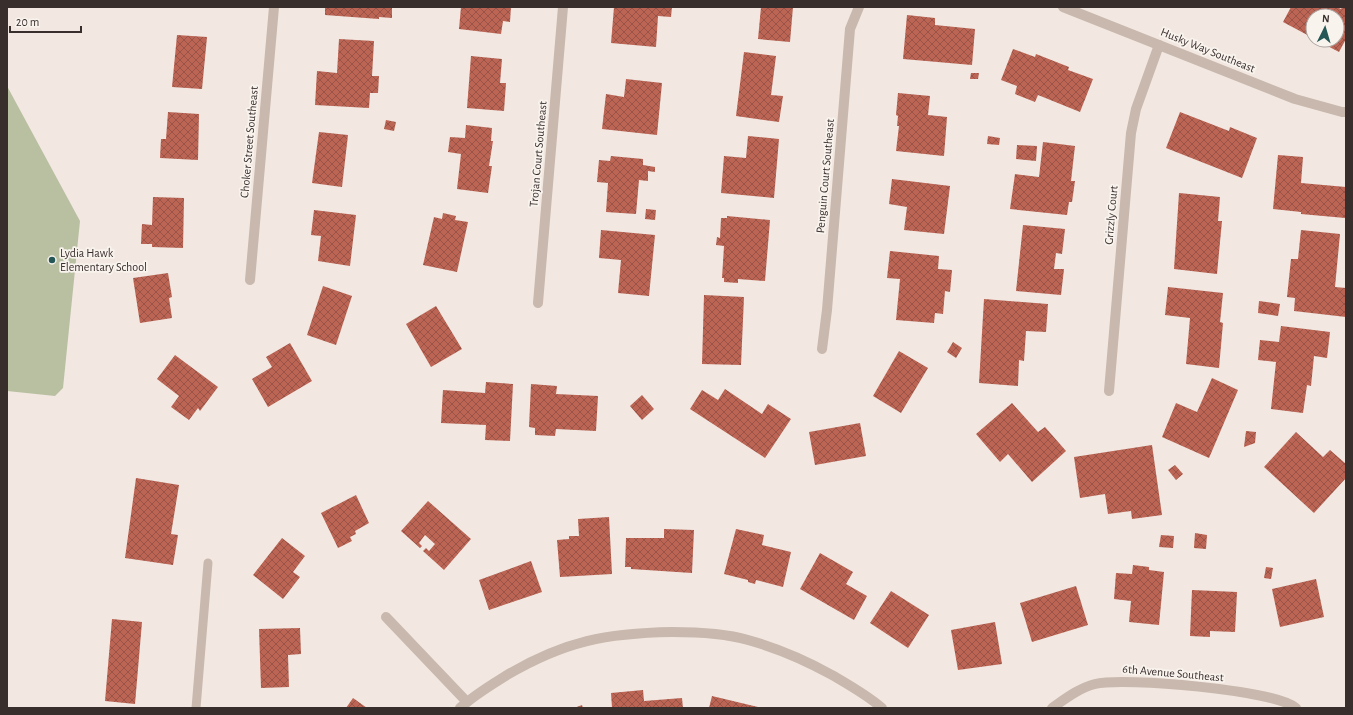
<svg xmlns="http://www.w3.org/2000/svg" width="1353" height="715" viewBox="0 0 1353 715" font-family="'Alegreya Sans',sans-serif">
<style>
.green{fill:#b9c0a2}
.building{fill:url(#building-cross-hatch)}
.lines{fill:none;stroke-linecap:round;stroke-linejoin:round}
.service{stroke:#c9b8ae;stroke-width:9}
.minor{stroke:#c9b8ae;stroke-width:10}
.poi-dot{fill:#245755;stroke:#f9f3ee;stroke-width:1.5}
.labels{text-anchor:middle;stroke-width:3.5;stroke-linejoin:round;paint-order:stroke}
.street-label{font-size:12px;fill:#382e2c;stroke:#f9f3ee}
.poi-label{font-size:12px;fill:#382e2c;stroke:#f9f3ee;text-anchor:start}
</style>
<defs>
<pattern id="building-cross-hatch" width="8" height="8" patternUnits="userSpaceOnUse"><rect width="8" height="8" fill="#bc6555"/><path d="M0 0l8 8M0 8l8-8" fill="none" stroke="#9a5447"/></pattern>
</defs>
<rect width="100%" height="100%" fill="#f2e8e1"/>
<!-- green -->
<polygon class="green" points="7,86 80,221 63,388 55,396 7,391"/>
<!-- building -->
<g class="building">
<polygon points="325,7 392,7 392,18 379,17 379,19 325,15"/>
<polygon points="461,7 511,7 510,22 503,21 501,34 459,29"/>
<polygon points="614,7 672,7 671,17 658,16 656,47 611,43"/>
<polygon points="761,7 793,7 790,42 758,39"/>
<polygon points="1291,7 1337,7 1341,9 1342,7 1346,7 1346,39 1339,52 1316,40 1337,40 1337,16 1313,16 1313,38 1283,22"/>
<polygon points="907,15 935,18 935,25 975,29 972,65 903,59"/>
<polygon points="177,35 207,37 202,89 172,87"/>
<polygon points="339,39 374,41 372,76 379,76 378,93 370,93 369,108 315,105 317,71 337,73"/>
<polygon points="1013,49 1035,57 1036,54 1069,67 1068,70 1093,79 1080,112 1038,95 1035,102 1015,94 1017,86 1001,80"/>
<polygon points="744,52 776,56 771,95 783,96 779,122 736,116"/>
<polygon points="471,56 502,59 500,83 506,83 504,111 467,108"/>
<polygon points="971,73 979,73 978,79 970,79"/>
<polygon points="626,79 662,83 657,135 602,129 606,94 624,97"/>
<polygon points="898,93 930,96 928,115 947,117 944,156 896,151 899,126 897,126 898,116 896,115"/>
<polygon points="168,112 199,114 198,160 160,158 161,139 166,139"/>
<polygon points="1180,112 1229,131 1230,127 1257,138 1242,178 1166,148"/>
<polygon points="386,120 396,122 394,131 384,129"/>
<polygon points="466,125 492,128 491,141 493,141 489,166 492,166 488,193 457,189 461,154 448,152 450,137 465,138"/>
<polygon points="319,132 348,135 342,187 312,183"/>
<polygon points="748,136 779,139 774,198 721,193 724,156 746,158"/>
<polygon points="988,136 1000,138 999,145 987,144"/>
<polygon points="1043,142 1075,146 1071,181 1075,181 1072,202 1069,202 1067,215 1010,209 1015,174 1039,177"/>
<polygon points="1017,145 1037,146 1036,161 1016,159"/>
<polygon points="1278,155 1303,157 1301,183 1346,187 1345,218 1301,214 1301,212 1273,209"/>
<polygon points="611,156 643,159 643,165 655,167 655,172 648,171 648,181 639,180 636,214 606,212 608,183 597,182 599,160 610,161"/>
<polygon points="892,179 950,186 944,234 904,230 907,207 889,204"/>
<polygon points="1179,193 1220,197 1218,221 1222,221 1217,274 1174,269"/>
<polygon points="153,197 184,198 183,248 152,247 152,244 141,244 142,224 152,225"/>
<polygon points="646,209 656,210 655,220 645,219"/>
<polygon points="314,210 356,215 350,266 318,261 321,236 311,235"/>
<polygon points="443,213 456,216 455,220 468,222 457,272 423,265 434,217 442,219"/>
<polygon points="727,216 770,220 765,281 738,279 738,283 724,282 724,278 722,278 724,246 716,245 717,237 720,238 721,218 727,218"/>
<polygon points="1023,225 1065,229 1062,254 1056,253 1054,269 1064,269 1061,295 1016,291"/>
<polygon points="601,230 655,235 649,296 618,293 621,260 599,258"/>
<polygon points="1301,230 1340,234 1335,287 1346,288 1346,317 1294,311 1295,298 1287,297 1291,259 1298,259"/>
<polygon points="890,251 939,256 938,269 952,270 950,292 945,291 943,314 935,313 934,323 896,320 900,279 887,278"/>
<polygon points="168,273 172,297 169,298 172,318 140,323 133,278"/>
<polygon points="323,286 352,296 336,345 307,335"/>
<polygon points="1168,287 1223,293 1220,322 1223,323 1219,368 1186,364 1190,318 1165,315"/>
<polygon points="704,295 744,297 741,365 702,364"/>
<polygon points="984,299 1048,304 1046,332 1026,331 1024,361 1019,360 1018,386 979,383"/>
<polygon points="1259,301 1280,304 1278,316 1258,313"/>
<polygon points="436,306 462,349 431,367 406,324"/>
<polygon points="1281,326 1330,332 1327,358 1314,356 1311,386 1307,385 1303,413 1271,409 1276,362 1258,360 1260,340 1279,342"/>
<polygon points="953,342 962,348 956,358 947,352"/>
<polygon points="290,343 312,381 268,407 252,379 272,367 266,357"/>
<polygon points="899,351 928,368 901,413 873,396"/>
<polygon points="175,355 218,387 200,411 198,408 189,420 171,407 179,396 157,379"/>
<polygon points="1212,378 1238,390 1209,458 1162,437 1176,403 1197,412"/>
<polygon points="486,382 513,384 510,441 485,440 486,425 441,423 443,390 485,393"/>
<polygon points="531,384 557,386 556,394 598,396 596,431 556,429 555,436 535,435 535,428 529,427"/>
<polygon points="725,389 762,414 768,404 791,419 765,458 690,409 702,390 718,400"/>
<polygon points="642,395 654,409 642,420 630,406"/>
<polygon points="1012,403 1038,432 1045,427 1066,451 1032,482 1008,454 1000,462 976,434"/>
<polygon points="860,423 866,456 815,465 809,432"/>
<polygon points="1246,431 1256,432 1255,443 1244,447"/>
<polygon points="1296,432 1323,457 1330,450 1346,464 1346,478 1314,513 1264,467"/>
<polygon points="1152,445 1162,515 1132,519 1131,511 1108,514 1105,494 1080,498 1074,457"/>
<polygon points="1175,465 1183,474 1176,480 1168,470"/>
<polygon points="136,478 179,485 171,534 178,535 173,565 125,558"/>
<polygon points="356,495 369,523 355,531 356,534 350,537 352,541 338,548 321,513"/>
<polygon points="428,501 471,539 444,570 423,551 426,548 429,551 435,544 425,535 419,543 422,546 420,548 401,531"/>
<polygon points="609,517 612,574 560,577 557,540 569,539 569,536 579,536 578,519"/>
<polygon points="664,529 694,530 692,573 631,569 631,567 625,567 626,538 664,538"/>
<polygon points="736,529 764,535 762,545 791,552 783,587 756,580 755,584 748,582 748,580 724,574"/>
<polygon points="1195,533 1207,535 1206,549 1194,548"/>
<polygon points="1161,535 1174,536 1173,548 1159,547"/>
<polygon points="282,538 305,556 293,572 300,577 283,599 253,575"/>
<polygon points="820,553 853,572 846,584 867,596 854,620 800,589"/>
<polygon points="531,561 542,592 489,610 479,580"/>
<polygon points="1133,565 1149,567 1149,570 1164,572 1159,625 1129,622 1131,601 1114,599 1116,573 1132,574"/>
<polygon points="1266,567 1273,568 1271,579 1264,578"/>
<polygon points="1316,579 1324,617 1280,627 1272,589"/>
<polygon points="1076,586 1088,625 1032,642 1020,603"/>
<polygon points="1192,590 1237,592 1235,632 1210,631 1210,637 1190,636"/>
<polygon points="891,591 929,615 908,648 870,623"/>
<polygon points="112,619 142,622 135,704 105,701"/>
<polygon points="995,622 1002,664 958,670 951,630"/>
<polygon points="300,628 301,654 288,655 289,687 261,688 259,629"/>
<polygon points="643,690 644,701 682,698 683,708 612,708 611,693"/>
<polygon points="712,696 758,707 758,708 709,708"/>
<polygon points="353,698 367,708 346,708"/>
<polygon points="582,705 583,708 574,708"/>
</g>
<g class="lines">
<!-- service -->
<polyline class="service" points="196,708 208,563"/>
<!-- minor -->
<g class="minor">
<polyline points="1063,7 1295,99 1342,112 1346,112"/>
<polyline points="250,280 274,7"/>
<polyline points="538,303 563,7"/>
<polyline points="822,349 827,310 850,29 859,7"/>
<polyline points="1109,391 1131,133 1136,109 1159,45"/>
<polyline points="386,617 467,702"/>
<path d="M 460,708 C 474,695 491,685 507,675 C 565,641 607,633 672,632 C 697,632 724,633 748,640 C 777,648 805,660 832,675 C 849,685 867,695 882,708"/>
<path d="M 1052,708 C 1065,699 1079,688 1095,684 C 1124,677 1275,690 1296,708"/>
</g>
</g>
<!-- markers -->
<circle class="poi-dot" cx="52" cy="260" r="4"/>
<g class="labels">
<!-- street labels -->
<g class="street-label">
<text transform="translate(1208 50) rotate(22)" y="4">Husky Way Southeast</text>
<text transform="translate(249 142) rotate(-85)" y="4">Choker Street Southeast</text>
<text transform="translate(538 154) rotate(-85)" y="4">Trojan Court Southeast</text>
<text transform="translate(825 176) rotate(-85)" y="4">Penguin Court Southeast</text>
<text transform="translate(1111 215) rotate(-85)" y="4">Grizzly Court</text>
<text transform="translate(1173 673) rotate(5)" y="4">6th Avenue Southeast</text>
</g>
<!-- poi labels -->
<g class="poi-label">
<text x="60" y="257">Lydia Hawk<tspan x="60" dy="14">Elementary School</tspan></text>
</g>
</g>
<!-- border -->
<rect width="1353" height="715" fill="none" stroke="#382e2c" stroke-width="16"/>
<!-- north arrow -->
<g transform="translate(1325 28) rotate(5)"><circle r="19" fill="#f9f3ee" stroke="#aca4a0"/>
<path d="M0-3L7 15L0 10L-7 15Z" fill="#245755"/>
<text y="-6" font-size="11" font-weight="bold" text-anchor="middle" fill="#382e2c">N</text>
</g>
<!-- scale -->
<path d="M10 26v6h71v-6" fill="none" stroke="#382e2c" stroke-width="2"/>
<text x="16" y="26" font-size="12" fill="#382e2c" stroke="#f9f3ee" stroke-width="3" paint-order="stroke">20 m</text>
</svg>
